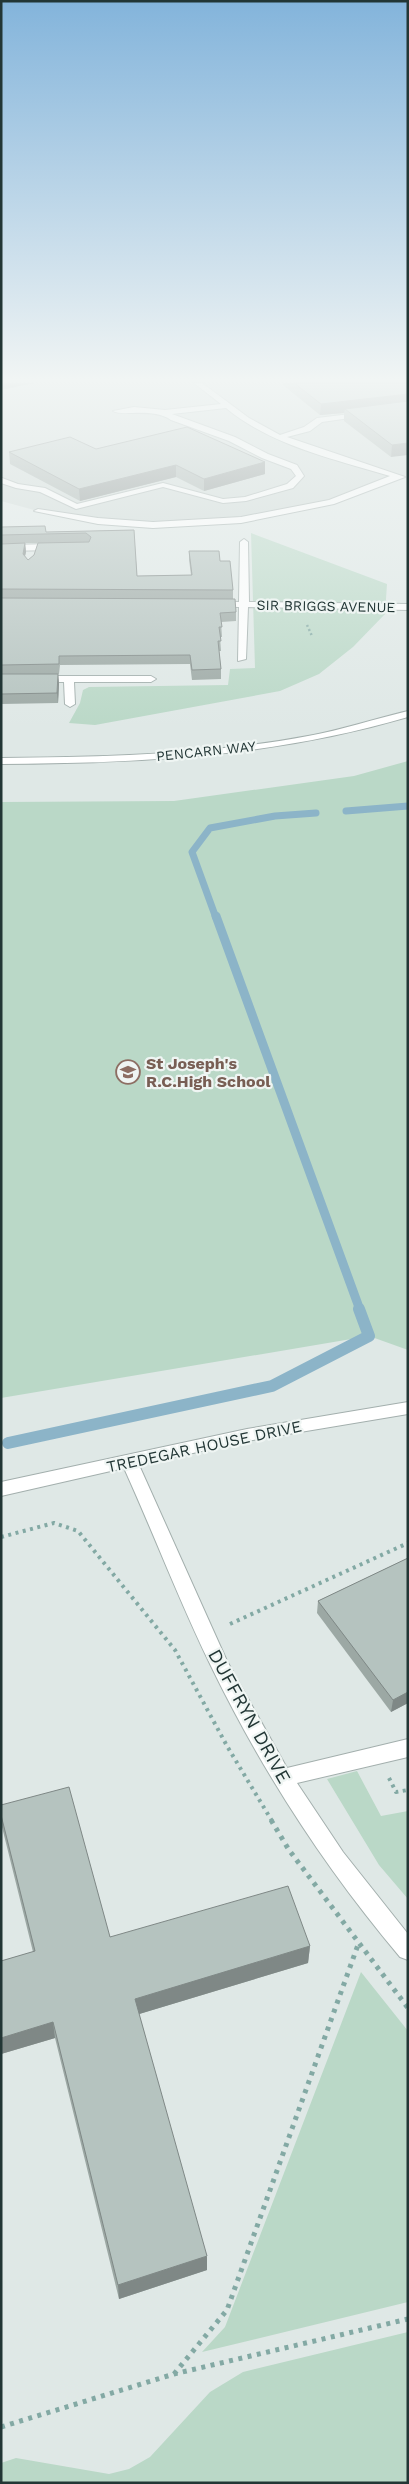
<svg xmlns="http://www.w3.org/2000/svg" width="409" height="2484" viewBox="0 0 409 2484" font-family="'Work Sans',sans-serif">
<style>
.built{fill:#cdd8d5}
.green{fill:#bad8c7}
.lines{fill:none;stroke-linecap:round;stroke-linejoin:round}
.stream-far2{stroke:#8cb4c8;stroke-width:7}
.stream-far1{stroke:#8cb4c8;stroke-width:9}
.stream{stroke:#8cb4c8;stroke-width:12}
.minor-casing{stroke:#a3afad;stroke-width:2}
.path-far2{stroke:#83a9a4;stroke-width:2.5;stroke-dasharray:2 2.5;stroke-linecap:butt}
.path-far1{stroke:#83a9a4;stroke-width:4;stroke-dasharray:3 4.5;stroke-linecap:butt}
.path{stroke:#83a9a4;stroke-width:5;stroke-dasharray:4 5.5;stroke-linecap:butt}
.minor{fill:#fff;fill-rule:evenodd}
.wall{fill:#9ca8a4;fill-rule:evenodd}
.shaded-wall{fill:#7f8886}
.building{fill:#b5c3bf;stroke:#7f8886}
.labels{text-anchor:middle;stroke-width:4.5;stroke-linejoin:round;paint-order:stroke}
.far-street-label{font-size:14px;fill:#223635;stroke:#eff5f3}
.education-label{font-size:16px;font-weight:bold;fill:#785e54;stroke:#eff5f3;text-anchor:start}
.street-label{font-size:16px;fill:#223635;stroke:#eff5f3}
.near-street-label{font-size:19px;fill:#223635;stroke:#eff5f3}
</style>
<rect width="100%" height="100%" fill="#dfe8e6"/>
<!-- built -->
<polygon class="built" points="1,383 408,383 408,479 398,476 331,502 241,520 153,525 38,511 1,501"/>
<!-- green -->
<g class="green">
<polygon points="251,533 387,584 385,614 353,647 319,674 280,691 95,725 69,723 80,703 83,690 89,687 228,685 230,669 255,668"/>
<polygon points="408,761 408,1350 369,1336 1,1398 1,802 174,801 354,776"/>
<polygon points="357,1771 381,1816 408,1811 408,1899 379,1865 327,1779"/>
<polygon points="361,1972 408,2031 408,2302 202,2352 225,2327"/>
<polygon points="408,2332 408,2483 1,2483 1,2463 16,2458 109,2474 129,2469 150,2457 210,2392 243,2372"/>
</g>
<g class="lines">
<!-- stream-far2 -->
<g class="stream-far2">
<polyline points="346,811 408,806"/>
<polyline points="216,918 192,852 210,828 275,816 316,813"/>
</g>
<!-- stream-far1 -->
<polyline class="stream-far1" points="216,916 360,1310"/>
<!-- stream -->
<polyline class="stream" points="8,1443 272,1386 369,1336 359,1309"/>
<!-- minor casing -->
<g class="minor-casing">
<g id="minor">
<path d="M 194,383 L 202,383 L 249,418 L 280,435 L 304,427 L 317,418 L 367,412 L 367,416 L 364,416 L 322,422 L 310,431 L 287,437 L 405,477 L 334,504 L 241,523 L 153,528 L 98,524 L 34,511 L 38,509 L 98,518 L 153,522 L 241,517 L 329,500 L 390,476 C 334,459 272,446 226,408 L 172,414 L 235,437 L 268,454 L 297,465 L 304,476 L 293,488 L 246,501 L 223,503 L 163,487 L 76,509 L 40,492 L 16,488 L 1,483 L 2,478 L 18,484 L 45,488 L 77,504 L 163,483 L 223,499 L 245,497 L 287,484 L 296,476 L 291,469 L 262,458 L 229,441 L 171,420 C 152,407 122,417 113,411 L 134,407 L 165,410 L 221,404 Z"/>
<polygon points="244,539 248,542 249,602 408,604 408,610 248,607 246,659 238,661 239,607 214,607 209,604 214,601 239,602 240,542"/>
<polygon points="1,545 57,544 61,547 57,550 1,551"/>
<polygon points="1,676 151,676 156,679 151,682 74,682 75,704 70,707 65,704 64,682 1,682"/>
<path d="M 408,711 L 408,717 C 271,757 142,763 1,764 L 1,758 C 104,757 207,755 308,736 C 342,730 374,719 408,711 Z"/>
<path d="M 408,1402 L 408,1414 L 247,1441 L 139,1465 L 227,1661 L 287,1768 L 408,1739 L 408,1757 L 297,1783 L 343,1852 L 408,1934 L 408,1960 L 400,1957 C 325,1868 262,1771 211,1666 C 179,1601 154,1534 124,1468 L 1,1496 L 1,1482 L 247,1429 Z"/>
</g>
</g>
<!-- path-far2 -->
<polyline class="path-far2" points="307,625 312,636"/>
<!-- path-far1 -->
<g class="path-far1">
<polyline points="1,1537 54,1523 78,1531 175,1650 227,1746 272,1821"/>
<polyline points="230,1624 408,1543"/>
<polyline points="389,1778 396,1792 408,1790"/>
</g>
<!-- path -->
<g class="path">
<polyline points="271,1820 289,1850 408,2008"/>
<polyline points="174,2374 227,2310 359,1942"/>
<polyline points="1,2427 174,2374 408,2319"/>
</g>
<!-- minor -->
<use href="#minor" class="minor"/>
</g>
<!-- wall -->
<g class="wall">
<polygon points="283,383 408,383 391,457 344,421 344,413 320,415 283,385"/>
<polygon points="96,449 265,462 265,474 204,491 176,477 80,501 10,464 9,452"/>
<path d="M 1,527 L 46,532 L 134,530 L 137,576 L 191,575 L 189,560 L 189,551 L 220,561 L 233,590 L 233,599 L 236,612 L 236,621 L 221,622 L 222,637 L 220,637 L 221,651 L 219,651 L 221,669 L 221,679 L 192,680 L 190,664 L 60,665 L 59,674 L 58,674 L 59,684 L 58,703 L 1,704 ZM 25,543 L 38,543 L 34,555 L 28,560 L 25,556 L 26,552 Z"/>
<polygon points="408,1558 408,1703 391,1712 317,1613 318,1601"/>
<polygon points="1,1805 110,1937 310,1946 308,1963 139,2014 207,2270 119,2299 55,2038 1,2054 1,1961 33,1952 1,1823"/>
</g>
<!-- shaded-wall -->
<g class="shaded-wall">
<polygon points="1,383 34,383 1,390"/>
<polygon points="408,394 408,406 345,409 344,413 320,415 321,404"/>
<polygon points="408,443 408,455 391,457 392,445"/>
<polygon points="265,462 265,474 204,491 204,479"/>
<polygon points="176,465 176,477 80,501 79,489"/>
<polygon points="25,543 26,552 23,564 23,554"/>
<polygon points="58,674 59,684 58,703 57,693"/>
<polygon points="408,1692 408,1703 391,1712 393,1700"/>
<polygon points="310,1946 308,1963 136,2015 135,1999"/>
<polygon points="53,2022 55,2038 1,2054 1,2038"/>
<polygon points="207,2256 207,2270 119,2299 118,2285"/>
</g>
<!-- building -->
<g class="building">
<polygon points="294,383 408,383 408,394 321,404"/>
<polygon points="408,401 408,443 392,445 345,409"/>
<polygon points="187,427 265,462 204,479 176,465 79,489 9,452 70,437 96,449"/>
<polygon points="45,526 46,532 134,530 137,576 192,575 189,551 219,551 220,561 230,561 233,590 1,589 1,544 25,543 23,554 28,560 34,555 38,543 89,542 91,537 86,533 1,535 1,527"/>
<polygon points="1,598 235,599 236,612 220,613 222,627 219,627 221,641 218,641 221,669 192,670 190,655 59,656 59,664 1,665"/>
<polygon points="1,674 58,674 57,693 1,694"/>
<polygon points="408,1558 408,1692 393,1700 318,1601"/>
<polygon points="69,1787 110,1937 288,1886 310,1946 135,1999 207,2256 118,2285 53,2022 1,2038 1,1961 35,1951 1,1815 1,1805"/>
</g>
<!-- sky -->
<linearGradient id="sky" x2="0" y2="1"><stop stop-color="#83b4db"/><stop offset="0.52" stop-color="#f1f5f4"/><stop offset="1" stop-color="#f1f5f4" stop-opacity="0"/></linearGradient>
<rect width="409" height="730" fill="url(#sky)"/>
<!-- icons -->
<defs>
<g id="school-ring" transform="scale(1.25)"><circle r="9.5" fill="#eff5f3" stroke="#8d6e63" stroke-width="1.5"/><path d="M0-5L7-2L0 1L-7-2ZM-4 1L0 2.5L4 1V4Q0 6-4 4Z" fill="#8d6e63"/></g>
</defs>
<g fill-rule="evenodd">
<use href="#school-ring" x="128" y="1072"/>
</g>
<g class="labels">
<!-- far-street labels -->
<g class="far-street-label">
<text transform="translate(326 606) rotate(1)" y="5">SIR BRIGGS AVENUE</text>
<text transform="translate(206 751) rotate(-6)" y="5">PENCARN WAY</text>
</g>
<!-- education labels -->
<g class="education-label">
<text x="146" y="1069">St Joseph's<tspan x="146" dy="18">R.C.High School</tspan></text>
</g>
<!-- street labels -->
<g class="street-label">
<text transform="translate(204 1446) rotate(-12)" y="6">TREDEGAR HOUSE DRIVE</text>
</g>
<!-- near-street labels -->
<g class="near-street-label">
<text transform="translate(250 1716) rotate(61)" y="7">DUFFRYN DRIVE</text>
</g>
</g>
<!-- border -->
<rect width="409" height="2484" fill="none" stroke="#223635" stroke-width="5"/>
</svg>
